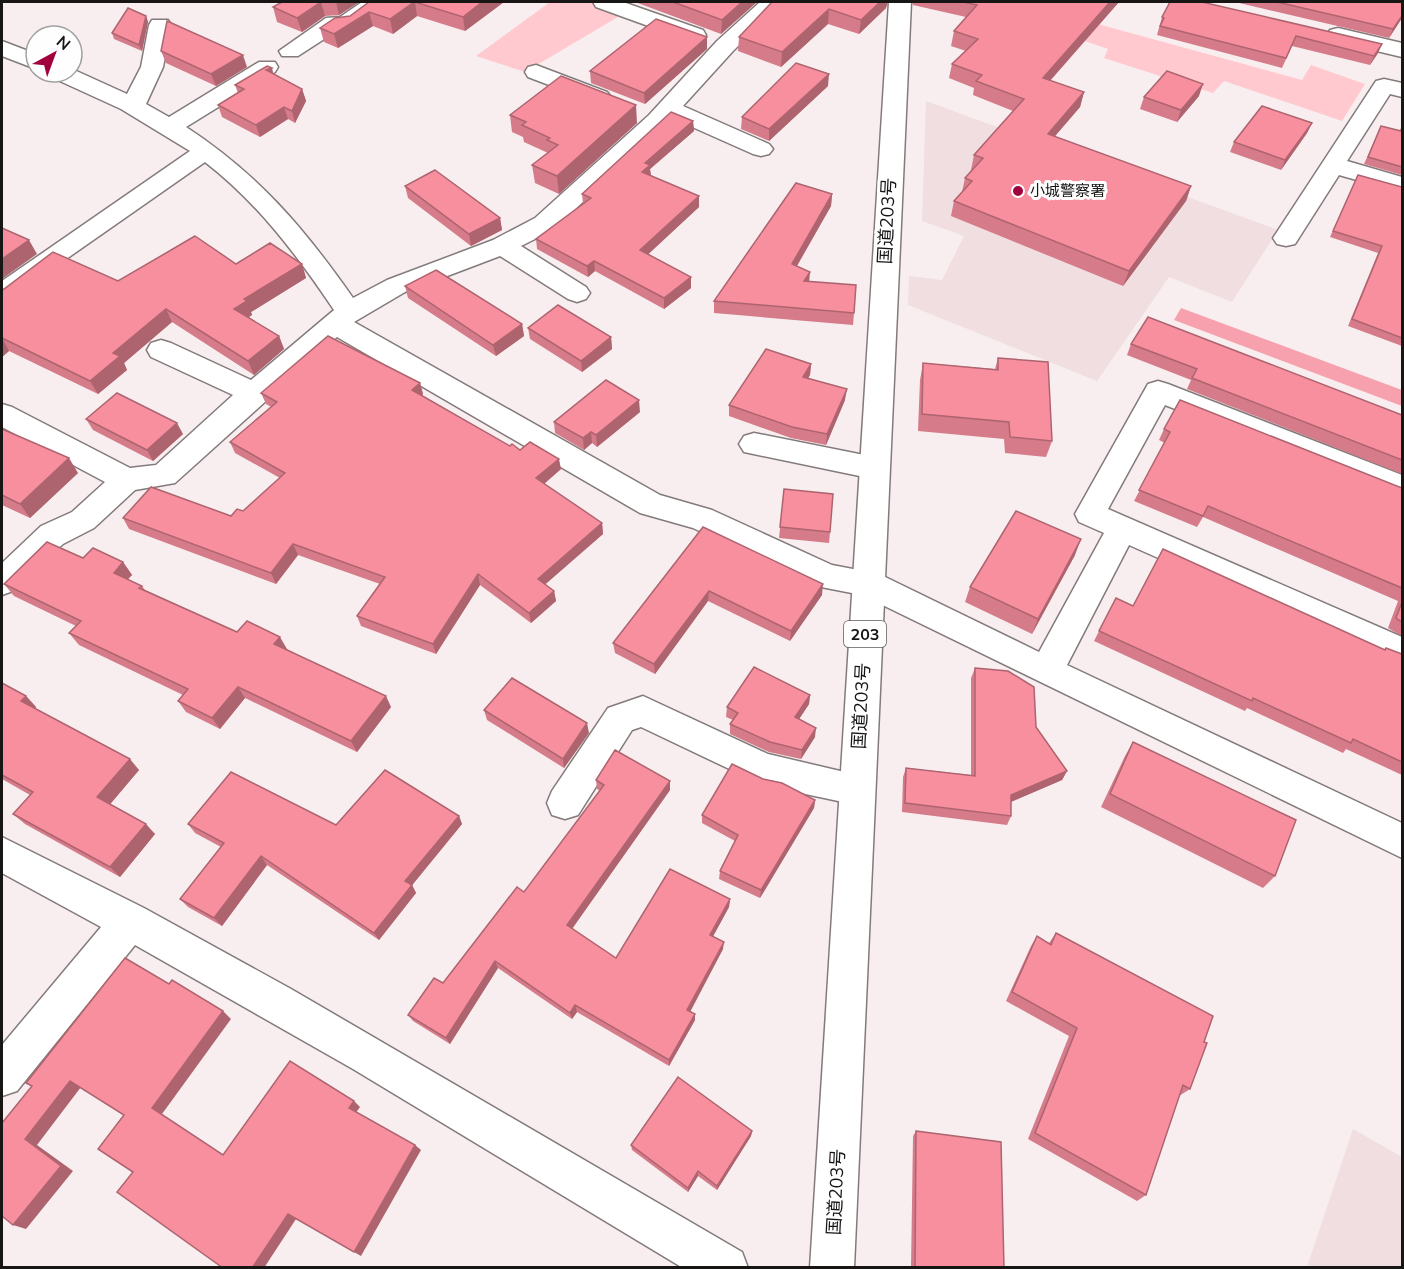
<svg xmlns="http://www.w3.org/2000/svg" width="1404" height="1269" viewBox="0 0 1404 1269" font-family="Mulish,'Noto Sans JP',sans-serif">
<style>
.built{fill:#f0dee0}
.green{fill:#ffc9cf}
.water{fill:#f6a1ad}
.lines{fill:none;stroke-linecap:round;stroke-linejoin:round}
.minor-casing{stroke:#837a7b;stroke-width:3}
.trunk-casing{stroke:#837a7b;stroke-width:3}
.minor{fill:#fff;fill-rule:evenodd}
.trunk{fill:#fff;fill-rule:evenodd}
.wall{fill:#d57b89}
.shaded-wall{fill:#ae646f}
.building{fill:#f88f9f;stroke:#ae646f;stroke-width:1.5}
.poi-dot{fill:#a1023e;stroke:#fefefe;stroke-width:2}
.labels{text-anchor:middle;stroke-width:6;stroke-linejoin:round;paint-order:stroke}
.far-poi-label{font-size:15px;fill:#181515;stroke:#fefefe;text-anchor:start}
.shield{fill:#fefefe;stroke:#5d5b5b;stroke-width:1.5}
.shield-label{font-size:16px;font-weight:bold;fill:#181515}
.street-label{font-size:18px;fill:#181515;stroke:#fefefe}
</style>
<rect width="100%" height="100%" fill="#f8eeef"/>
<!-- built -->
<g class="built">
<polygon points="926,101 1278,230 1232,302 1169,277 1097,381 908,305 909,276 942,280 964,236 922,221"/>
<polygon points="1353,1129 1402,1157 1402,1267 1307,1267"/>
</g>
<!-- green -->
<g class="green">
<polygon points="550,2 588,2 623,14 525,72 476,56"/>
<polygon points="1043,9 1302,80 1311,65 1365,84 1342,121 1224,81 1213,93 1104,58 1108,49 1032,23"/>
</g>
<!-- water -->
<polygon class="water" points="1181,308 1402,390 1402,406 1174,320"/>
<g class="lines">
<!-- minor casing -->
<g class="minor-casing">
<g id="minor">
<polygon points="362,2 386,2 352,29 338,30 298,56 282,56 279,51 326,18 340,17"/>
<polygon points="593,2 623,2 703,30 706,35 703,40 687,40 596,7"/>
<path d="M 760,2 L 783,2 L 733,51 L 683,106 L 769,144 L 773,149 L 769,154 L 761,156 L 753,154 L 672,118 L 553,230 L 521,246 L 586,287 L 590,293 L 586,299 L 577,302 L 568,299 L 500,256 L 405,292 L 354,322 L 660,495 L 712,510 L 832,565 L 879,574 L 1039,652 L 1104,533 L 1079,522 L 1075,514 L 1148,384 L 1158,381 L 1168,384 L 1402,475 L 1402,499 L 1165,405 L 1108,509 L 1402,637 L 1402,666 L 1129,545 L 1067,665 L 1402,823 L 1402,858 L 862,595 L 816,586 L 693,528 L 640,513 L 337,337 L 175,483 L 135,490 L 94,528 L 63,544 L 13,591 L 2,595 L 2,563 L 41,526 L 72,512 L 105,482 L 2,427 L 2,404 L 12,407 L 130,468 L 156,465 L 233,395 L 151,357 L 147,350 L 151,343 L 161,340 L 171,343 L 251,380 L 334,310 C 297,255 258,203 205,162 L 39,278 L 11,301 L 2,304 L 2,281 L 190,151 L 121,109 L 51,77 L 48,72 L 72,72 L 72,69 L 127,94 L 141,67 L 149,25 L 152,20 L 168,20 L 171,25 L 163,67 L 146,104 L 169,117 L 259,62 L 275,62 L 278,67 L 275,72 L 186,127 C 258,174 304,228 353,298 L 387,280 L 493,240 L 535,218 L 649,115 L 717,41 Z"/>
<polygon points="1338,28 1402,43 1402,57 1330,40 1327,35 1330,30"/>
<polygon points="2,41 36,54 36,69 2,56"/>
<polygon points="536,65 607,92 611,97 607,102 599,104 528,77 525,72 528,67"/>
<polygon points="1384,79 1402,83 1402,97 1390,94 1347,161 1402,177 1402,193 1339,175 1295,244 1286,246 1277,244 1273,238 1277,232 1376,81"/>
<polygon points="754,433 874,457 885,460 889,468 885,476 874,479 744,452 739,444 744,436"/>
<polygon points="643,696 768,754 870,778 875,789 870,800 857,805 763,785 641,727 632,730 578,815 565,819 552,815 547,803 552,791 608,708"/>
<polygon points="2,837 144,908 291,989 742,1252 748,1268 683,1268 353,1069 135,945 17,1091 2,1096 2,1045 101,927 2,873"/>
</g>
</g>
<!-- trunk casing -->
<g class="trunk-casing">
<polygon id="trunk" points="889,2 911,2 854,1268 810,1268"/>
</g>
<!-- minor -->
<use href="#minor" class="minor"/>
<!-- trunk -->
<use href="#trunk" class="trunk"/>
</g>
<!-- wall -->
<g class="wall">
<polygon points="282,2 359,2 339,15 325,16 302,32 277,22 273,7"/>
<polygon points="369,2 504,2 465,31 417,16 393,34 373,26 338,48 324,42 320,28 350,16"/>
<polygon points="635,2 757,2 721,34"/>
<polygon points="772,2 886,8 859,34 828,24 781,67 738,51 739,37"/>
<polygon points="912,2 1119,2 1050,81 1084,92 1080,107 1054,137 1191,186 1186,201 1123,286 951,216 954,201 962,192 965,178 972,170 971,170 974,155 1013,111 973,95 974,88 949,78 952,64 966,51 951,46 954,31 966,17 913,5"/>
<polygon points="1235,2 1402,2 1402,18 1389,38"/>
<polygon points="146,16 148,22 142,51 114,39 112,33"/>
<polygon points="1162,17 1382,44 1378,53 1370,65 1292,46 1282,68 1157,35"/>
<polygon points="707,37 707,49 645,104 591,83 590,71"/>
<polygon points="161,51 247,67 216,86 166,63"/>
<polygon points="273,74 302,89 306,101 295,123 288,119 260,137 222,117 218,105 238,93 235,85"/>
<polygon points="828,86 769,141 741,129 742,117"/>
<polygon points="1199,96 1177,122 1140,109 1144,97"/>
<polygon points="510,115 637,123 559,194 535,183 532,165 548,153 524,142 523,137 512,132"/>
<polygon points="693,121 694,131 650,169 651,176 699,196 699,207 648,254 691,288 664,309 595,271 588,277 537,249 536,239 583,204 582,194"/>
<polygon points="1312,123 1307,133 1281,170 1230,152 1234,142"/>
<polygon points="1402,125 1402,175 1364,164 1381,126 1400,131"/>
<polygon points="1358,175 1402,187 1402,346 1348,326 1378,253 1330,237"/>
<polygon points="405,186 500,218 502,230 471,246 408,198"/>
<polygon points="832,194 831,206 797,266 809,281 854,313 853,325 714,313 714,301"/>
<polygon points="236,264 302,264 306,278 251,312 252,315 248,317 279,336 284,349 254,375 172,322 124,363 127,370 98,394 9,351 2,357 2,290 118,281"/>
<polygon points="405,286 522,324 524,336 496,356 408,298"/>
<polygon points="528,328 611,337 612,349 582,372 530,339"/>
<polygon points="1131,344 1402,415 1402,474 1187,389 1191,380 1127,355"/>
<polygon points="998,358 1052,441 1046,457 1005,453 1004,439 918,431 920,380 923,363 995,369"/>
<polygon points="811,364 810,375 808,378 845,400 826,445 791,438 729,416 729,405"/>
<polygon points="420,383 423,394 421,396 510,446 561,469 544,484 602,523 603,534 545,584 554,591 556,601 531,623 480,585 436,654 361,626 357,616 380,584 298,555 276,584 129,529 123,518 231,516 243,511 280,478 235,453 230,442 271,407 266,404 261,393"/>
<polygon points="640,412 597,447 592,443 584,450 555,433 554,422"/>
<polygon points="86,419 183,434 153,461 93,430"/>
<polygon points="2,429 78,473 30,518 2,505"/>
<polygon points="1164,429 1402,488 1402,636 1388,628 1398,601 1203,517 1197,527 1134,501 1165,443 1159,440"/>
<polygon points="784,489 830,532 829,543 779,538"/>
<polygon points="703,527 822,595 790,641 708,601 655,674 615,653 613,643"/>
<polygon points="1075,555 1032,634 965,602 970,587"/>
<polygon points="83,558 123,562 132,575 128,579 142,586 145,590 237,632 287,649 391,707 357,752 245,698 220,729 186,712 178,701 183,695 79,645 69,633 76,626 14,596 4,584"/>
<polygon points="1116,598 1133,606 1384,649 1386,648 1402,654 1402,775 1346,749 1343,753 1247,708 1245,711 1094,641"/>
<polygon points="975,668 1036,727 1067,771 1062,780 1011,802 1011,816 1007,825 902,812 903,777 906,768 971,775 971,678"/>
<polygon points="2,683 26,696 36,707 35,709 139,770 110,804 155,834 120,877 25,824 13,814 30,795 2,779"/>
<polygon points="810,695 809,704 799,719 815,737 801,759 769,752 730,734 730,724 733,720 726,717 727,707"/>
<polygon points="484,710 589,733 564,768 487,720"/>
<polygon points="1133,742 1275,876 1263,888 1101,807 1125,756"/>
<polygon points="763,779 815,800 814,808 760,898 719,879 720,871 735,841 702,823 702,815"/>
<polygon points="596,780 670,781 670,790 572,929 616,958 730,899 729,907 713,936 723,949 690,1011 695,1014 695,1020 669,1066 577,1012 572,1019 498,968 450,1044 413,1021 408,1015 443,983 524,892 600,791 597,789"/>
<polygon points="459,816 462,824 412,885 416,893 379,940 267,865 222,926 188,907 180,899 221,847 195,833 188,824 336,825"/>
<polygon points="1056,933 1204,1042 1190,1089 1179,1096 1146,1195 1137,1201 1028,1139 1069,1036 1006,1001 1031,946 1037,936 1049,943"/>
<polygon points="752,1131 751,1136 717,1190 698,1176 688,1192 632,1150 631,1145"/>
<polygon points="916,1131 1004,1268 911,1268 913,1136"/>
</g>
<!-- shaded-wall -->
<g class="shaded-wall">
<polygon points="321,2 325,16 302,32 297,18"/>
<polygon points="336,2 359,2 339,15"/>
<polygon points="415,2 417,16 393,34 390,19"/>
<polygon points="482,2 504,2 465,31 463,17"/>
<polygon points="742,2 757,2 721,34 722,20"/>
<polygon points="880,2 888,2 886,8 859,34 861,20"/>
<polygon points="1110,2 1119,2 1039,93 1043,78"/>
<polygon points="829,9 828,24 781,67 782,52"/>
<polygon points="369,12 373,26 338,48 334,34"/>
<polygon points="146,16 148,22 142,51 139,45"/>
<polygon points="1402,16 1402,18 1389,38 1393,29"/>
<polygon points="707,37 707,49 645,104 644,93"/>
<polygon points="1382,44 1378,53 1370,65 1374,56"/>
<polygon points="243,55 247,67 216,86 211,74"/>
<polygon points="272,68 275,80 266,70"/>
<polygon points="829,74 828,86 769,141 769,129"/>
<polygon points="1203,84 1199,96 1177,122 1181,110"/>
<polygon points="302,89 306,101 295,123 292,111"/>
<polygon points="1084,92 1080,107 1044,149 1048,134"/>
<polygon points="636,105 637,123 559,194 557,176"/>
<polygon points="284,107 288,119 260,137 256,125"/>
<polygon points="693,121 694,131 650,169 651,176 642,172 645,163"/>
<polygon points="1312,123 1307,133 1281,170 1285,160"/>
<polygon points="1191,186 1186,201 1123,286 1129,271"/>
<polygon points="832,194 831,206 791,276 792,264"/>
<polygon points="699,196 699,207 641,261 640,250"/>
<polygon points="500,218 502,230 471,246 469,234"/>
<polygon points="29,240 37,254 2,279 2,259"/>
<polygon points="594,261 595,271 588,277 587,266"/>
<polygon points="302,264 306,278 251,312 252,315 240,323 234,309 244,299"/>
<polygon points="810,272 809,284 804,281"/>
<polygon points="691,277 691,288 664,309 664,298"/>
<polygon points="166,309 172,322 124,363 127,370 98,394 90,381 113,353"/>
<polygon points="522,324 524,336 496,356 493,345"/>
<polygon points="279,336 284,349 254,375 248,361"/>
<polygon points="611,337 612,349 582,372 581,361"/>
<polygon points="2,338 9,351 2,357"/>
<polygon points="811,364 810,375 802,389 803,377"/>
<polygon points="420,383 423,394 415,401 412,390"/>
<polygon points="847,389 845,400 826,445 827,434"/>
<polygon points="639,400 640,412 597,447 596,435"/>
<polygon points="177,423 183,434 153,461 147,450"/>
<polygon points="591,432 592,443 584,450 583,438"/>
<polygon points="69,458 78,473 30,518 20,504"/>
<polygon points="559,459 561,469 538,489 536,478"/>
<polygon points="602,523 603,534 540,589 538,579"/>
<polygon points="1081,539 1075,555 1032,634 1038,619"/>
<polygon points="293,544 298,555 276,584 271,573"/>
<polygon points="123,562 132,575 122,585 114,573"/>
<polygon points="478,574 480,585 436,654 433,644"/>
<polygon points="823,584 822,595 790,641 791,631"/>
<polygon points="554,591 556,601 531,623 529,613"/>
<polygon points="709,591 708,601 655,674 654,664"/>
<polygon points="280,637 287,649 281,656 274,644"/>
<polygon points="238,687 245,698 220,729 212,718"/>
<polygon points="810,695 809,704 794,727 795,717"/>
<polygon points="26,696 36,707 31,713 21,701"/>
<polygon points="386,696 391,707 357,752 351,741"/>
<polygon points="587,723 589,733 564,768 563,759"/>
<polygon points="816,728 815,737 801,759 802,750"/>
<polygon points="130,759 139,770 107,808 97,797"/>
<polygon points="1067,771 1062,780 1006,804 1011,795"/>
<polygon points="670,781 670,790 569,933 567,925"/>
<polygon points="815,800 814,808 760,898 761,890"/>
<polygon points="459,816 462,824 409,889 405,881"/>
<polygon points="146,824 155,834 120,877 110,867"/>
<polygon points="261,856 267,865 222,926 214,918"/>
<polygon points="412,885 416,893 379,940 374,933"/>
<polygon points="730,899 729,907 710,942 710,935"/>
<polygon points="724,942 723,949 688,1016 687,1010"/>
<polygon points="495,961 498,968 450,1044 446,1038"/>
<polygon points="575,1005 577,1012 572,1019 570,1013"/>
<polygon points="223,1011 231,1019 162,1114 152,1108"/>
<polygon points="695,1014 695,1020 669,1066 669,1060"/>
<polygon points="70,1081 81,1087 37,1145 73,1171 26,1229 13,1225 25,1139"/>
<polygon points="354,1101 360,1107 355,1114 349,1108"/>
<polygon points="752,1131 751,1136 717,1190 717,1186"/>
<polygon points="415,1145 421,1150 361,1256 354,1252"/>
<polygon points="698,1171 698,1176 688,1192 688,1188"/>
<polygon points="288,1214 296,1219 264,1268 252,1268"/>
</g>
<!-- building -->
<g class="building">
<polygon points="282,2 323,2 321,2 297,18 273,7"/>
<polygon points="369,2 414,2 390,19 369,12 334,34 320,28 335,18 350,16"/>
<polygon points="415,2 482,2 463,17"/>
<polygon points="673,2 742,2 722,20"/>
<polygon points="772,2 880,2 861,20 829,9 782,52 739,37"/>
<polygon points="963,2 1110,2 1043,78 1084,92 1048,134 1191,186 1129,271 954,201 972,181 965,178 983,158 974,155 1024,99 976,81 982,75 952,64 978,39 954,31 977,5"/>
<polygon points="1170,2 1202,2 1382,44 1374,56 1296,36 1286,58 1160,26 1164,18 1162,17"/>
<polygon points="1277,2 1402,2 1402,16 1393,29"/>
<polygon points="128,8 146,16 139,45 112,33"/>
<polygon points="656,19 707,37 644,93 590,71"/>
<polygon points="167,21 243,55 211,74 161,51"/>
<polygon points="796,63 829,74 769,129 742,117"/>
<polygon points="267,66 272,68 266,70 302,89 292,111 284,107 256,125 218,105 244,89 235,85"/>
<polygon points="1167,71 1203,84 1181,110 1144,97"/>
<polygon points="561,76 636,105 557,176 532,165 558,145 547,140 550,138 522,125 526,122 510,115"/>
<polygon points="1262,106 1312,123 1285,160 1234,142"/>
<polygon points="671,112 693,121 645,163 650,165 642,172 699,196 640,250 691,277 664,298 594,261 587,266 536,239 591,198 582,194"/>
<polygon points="1381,126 1401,131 1402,127 1402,167 1368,157"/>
<polygon points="435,170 500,218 469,234 405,186"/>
<polygon points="1358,175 1402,187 1402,338 1352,319 1382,246 1333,231"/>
<polygon points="796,183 832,194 792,264 810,272 804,281 856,285 854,313 714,301"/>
<polygon points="2,228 29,240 2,259"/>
<polygon points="195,236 236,264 270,243 302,264 244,299 247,301 234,309 279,336 248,361 166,309 113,353 120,356 90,381 2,338 2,290 4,289 53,252 118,281"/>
<polygon points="436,270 522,324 493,345 405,286"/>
<polygon points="558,305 611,337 581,361 528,328"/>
<polygon points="1148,317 1402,415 1402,460 1192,378 1197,369 1131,344"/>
<polygon points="328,336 420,383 412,390 510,446 512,444 520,450 530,442 559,459 536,478 602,523 538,579 554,591 529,613 478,574 433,644 357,616 385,577 293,544 271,573 123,518 151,487 231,516 237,509 243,511 285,473 230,442 277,402 261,393"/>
<polygon points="766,349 811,364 803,377 847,389 827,434 792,427 729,405"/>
<polygon points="998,358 1048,362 1052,441 1010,437 1009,422 922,414 923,363 998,370"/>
<polygon points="606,380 639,400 596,435 591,432 583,438 554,422"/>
<polygon points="117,393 177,423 147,450 86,419"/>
<polygon points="1180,400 1402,488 1402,588 1208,506 1203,516 1139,490 1170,432 1164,429"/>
<polygon points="2,429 69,458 20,504 2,495"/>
<polygon points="784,489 833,494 830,532 780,527"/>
<polygon points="1016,511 1081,539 1038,619 970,587"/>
<polygon points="703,527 823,584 791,631 709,591 654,664 613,643"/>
<polygon points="47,542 83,558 93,548 123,562 114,573 142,586 139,588 237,632 247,621 280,637 274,644 386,696 351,741 238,687 212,718 178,701 188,689 69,633 81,621 4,584"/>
<polygon points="1163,549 1385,650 1386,648 1402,654 1402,762 1353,739 1351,743 1253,698 1252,701 1099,631 1116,598 1133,606"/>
<polygon points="1402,602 1402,622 1396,618"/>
<polygon points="754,667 810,695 795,717 816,728 802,750 770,742 730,724 738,713 727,707"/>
<polygon points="975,668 1008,671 1034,687 1036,727 1067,771 1011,795 1011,816 905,803 906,768 975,776"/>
<polygon points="512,678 587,723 563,759 484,710"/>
<polygon points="2,683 26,696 21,701 130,759 97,797 146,824 110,867 13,814 33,792 2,775"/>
<polygon points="1133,742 1296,820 1275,876 1110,794"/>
<polygon points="615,750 670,781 567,925 616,958 670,869 730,899 710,935 724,942 687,1010 695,1014 669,1060 575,1005 570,1013 495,961 446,1038 408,1015 434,978 443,983 517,887 524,892 604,785 596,780"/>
<polygon points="732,764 763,779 782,783 815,800 761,890 720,871 738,835 702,815"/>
<polygon points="385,770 459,816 405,881 412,885 374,933 261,856 214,918 180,899 224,843 188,824 231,772 336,825"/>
<polygon points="1056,933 1213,1016 1204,1042 1207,1043 1190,1089 1183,1085 1146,1195 1035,1133 1077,1028 1012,992 1037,936 1051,945"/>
<polygon points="125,958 169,984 172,980 223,1011 152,1108 223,1155 290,1061 354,1101 349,1108 415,1145 354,1252 288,1214 252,1268 223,1268 117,1192 133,1172 98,1149 124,1115 70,1081 25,1139 61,1166 13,1225 2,1216 2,1123 32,1086 26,1083"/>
<polygon points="678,1077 752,1131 717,1186 698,1171 688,1188 631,1145"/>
<polygon points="916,1131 1001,1142 1004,1268 915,1268"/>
</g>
<!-- markers -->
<circle class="poi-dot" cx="1018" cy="191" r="6"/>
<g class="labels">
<!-- far-poi labels -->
<g class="far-poi-label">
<text x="1030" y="196">小城警察署</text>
</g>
<!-- shield labels -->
<rect class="shield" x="844" y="621" width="42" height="26" rx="4.5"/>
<g class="shield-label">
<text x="865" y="640">203</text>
</g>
<!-- street labels -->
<g class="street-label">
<text transform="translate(887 221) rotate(-87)" y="6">国道203号</text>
<text transform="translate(861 706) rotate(-87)" y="6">国道203号</text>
<text transform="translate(836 1192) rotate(-87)" y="6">国道203号</text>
</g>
</g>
<!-- border -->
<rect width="1404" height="1269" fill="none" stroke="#181515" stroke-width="6"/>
<!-- north arrow -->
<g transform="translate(54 54) rotate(41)"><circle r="28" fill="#fefefe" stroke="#a2a1a1" stroke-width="1.5"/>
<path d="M0-4.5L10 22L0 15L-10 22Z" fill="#a1023e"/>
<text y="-9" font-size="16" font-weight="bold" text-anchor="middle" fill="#181515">N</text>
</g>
</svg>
